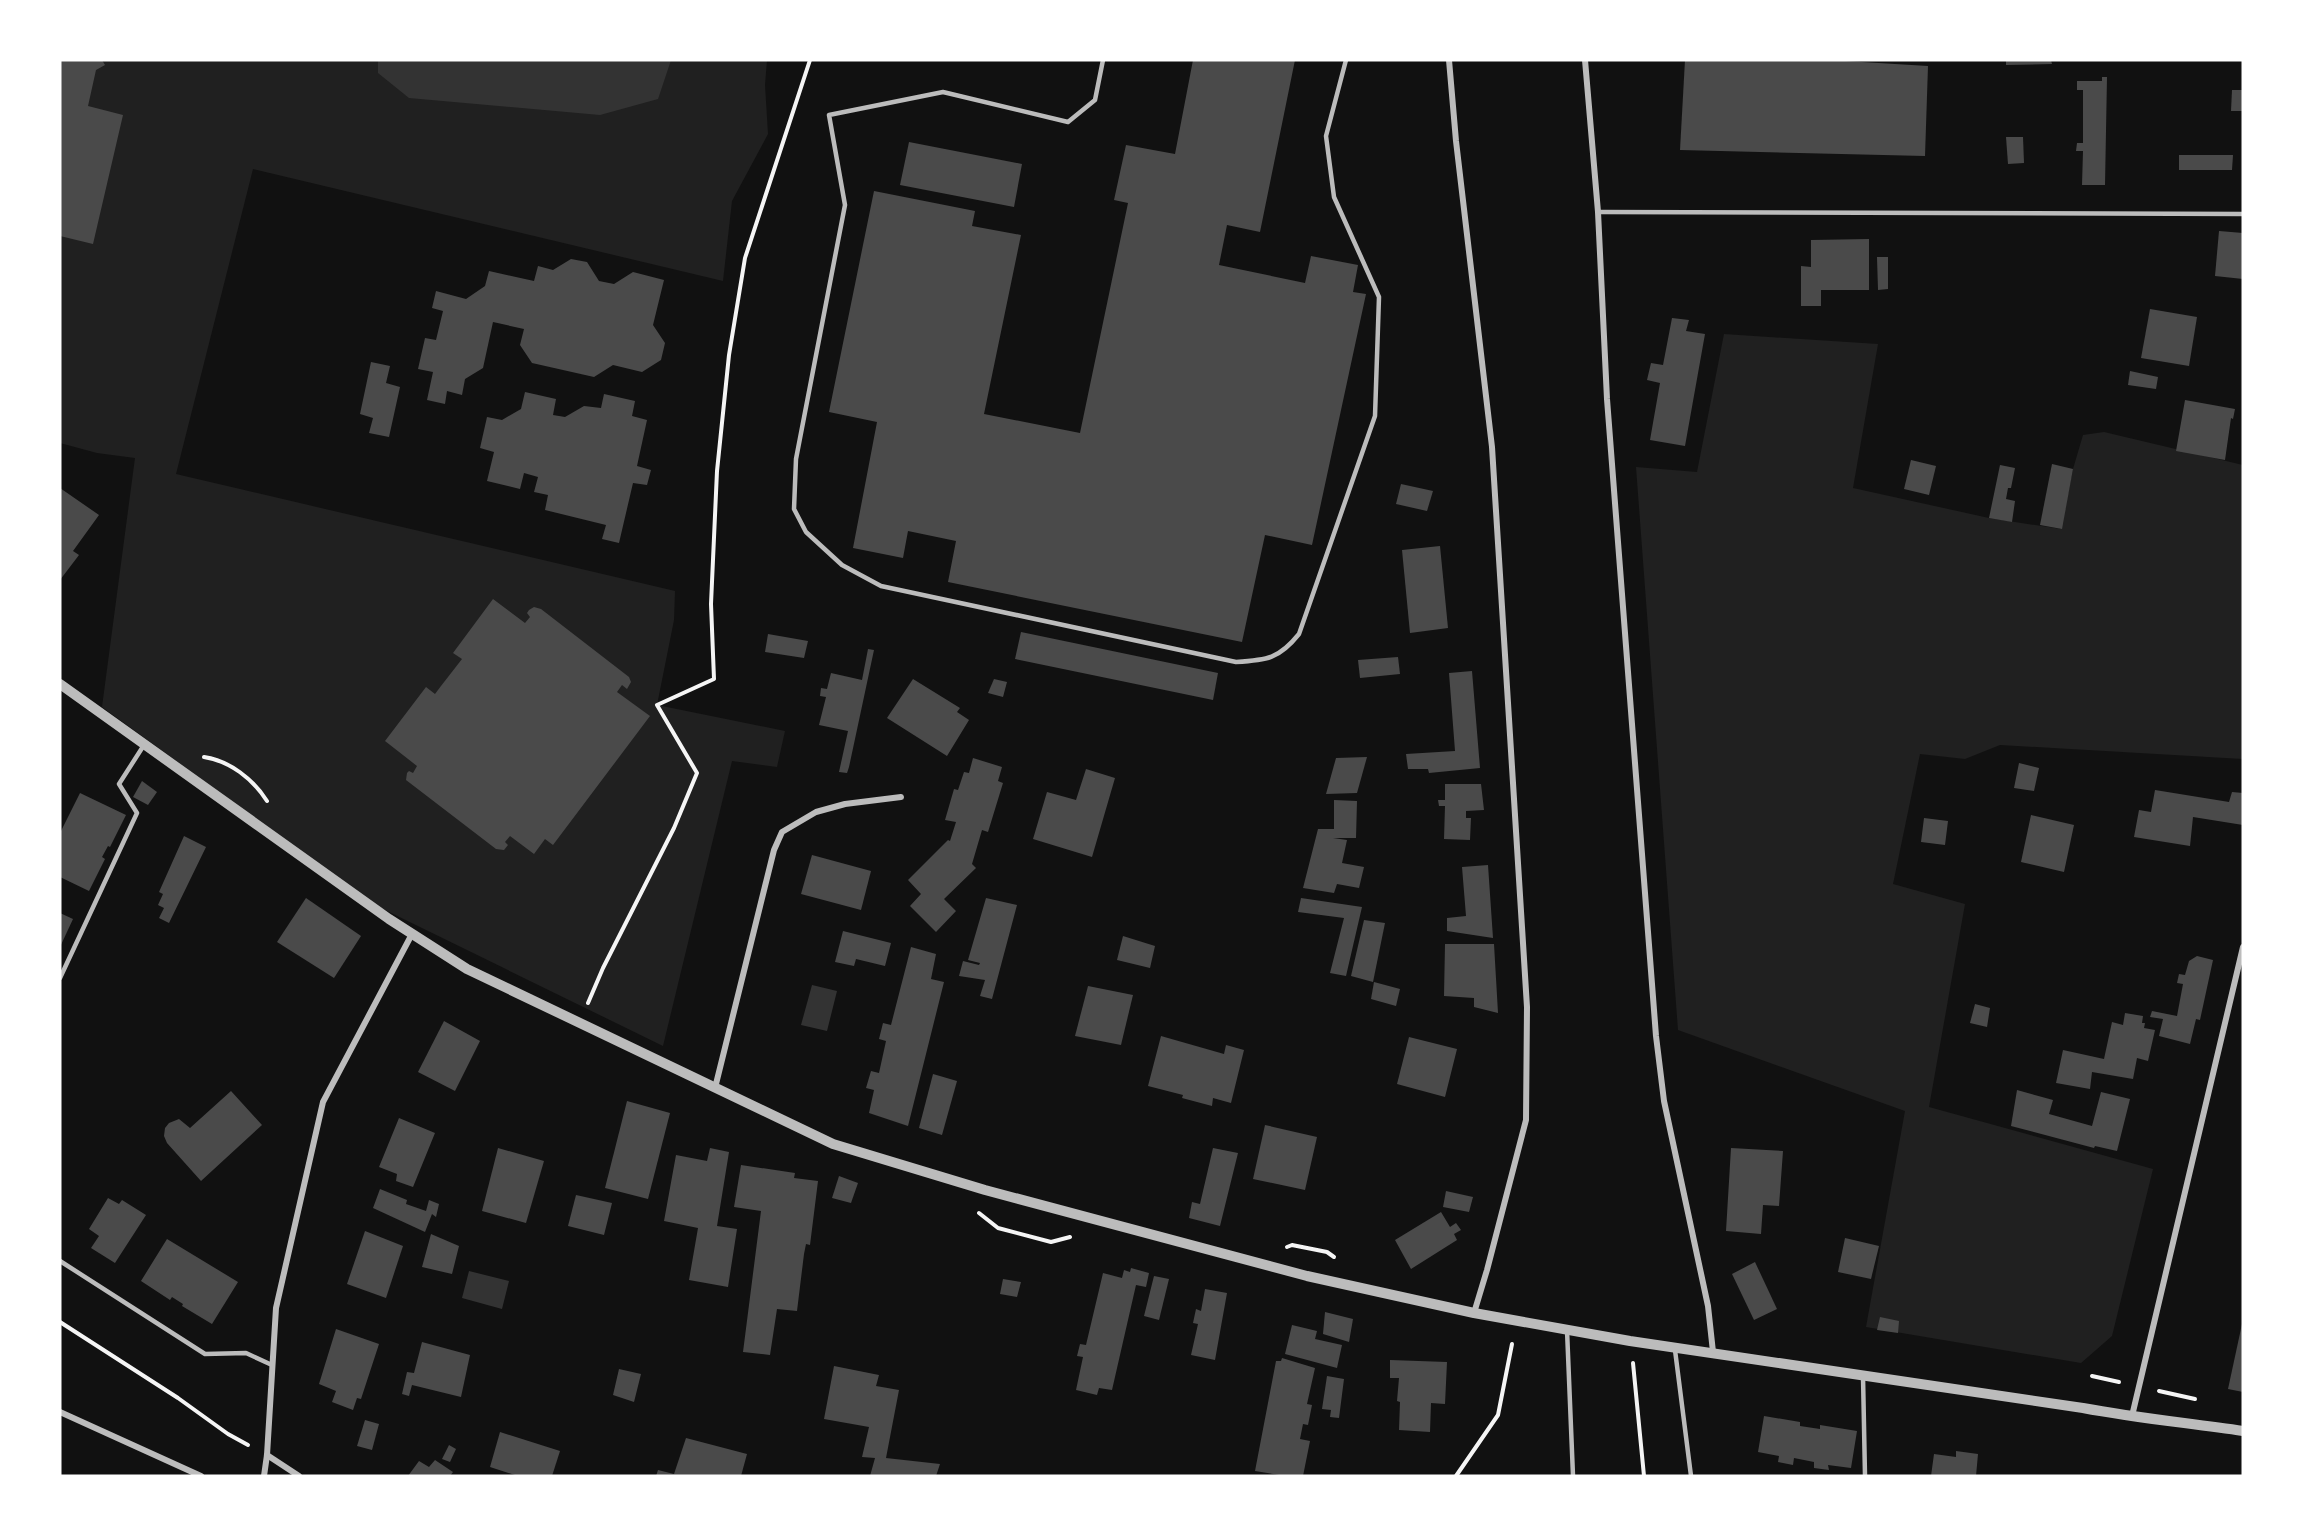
<svg xmlns="http://www.w3.org/2000/svg" width="2303" height="1536" viewBox="0 0 2303 1536" font-family="Montserrat,sans-serif">
<style>
.green{fill:#202020}
.water{fill:#333}
.building{fill:#4a4a4a}
.lines{fill:none;stroke-linecap:round;stroke-linejoin:round}
.path{stroke:#f5f5f5;stroke-width:4}
.service{stroke:#bcbcbc;stroke-width:4.5}
.minor{stroke:#bcbcbc;stroke-width:6}
.tertiary{stroke:#bcbcbc;stroke-width:10}
</style>
<rect width="100%" height="100%" fill="#111"/>
<!-- green -->
<g class="green">
<polygon points="60,60 767,60 765,85 768,134 732,201 723,281 253,169 176,474 675,591 674,620 657,705 785,731 777,767 732,761 663,1046 377,906 102,707 135,458 97,453 60,443"/>
<polygon points="1724,334 1878,344 1853,488 1989,518 2061,529 2073,469 2083,435 2104,432 2243,465 2243,759 2000,745 1965,759 1920,754 1893,884 1965,904 1929,1107 2153,1169 2112,1336 2081,1363 1866,1327 1905,1111 1678,1030 1636,467 1697,472"/>
</g>
<!-- water -->
<g class="water">
<polygon points="378,60 671,60 658,99 600,115 409,98 378,73"/>
<polygon points="812,985 837,991 827,1031 801,1025"/>
<polygon points="469,1271 509,1281 502,1309 462,1298"/>
</g>
<!-- building -->
<g class="building">
<polygon points="60,60 102,60 105,65 96,70 88,106 123,115 93,244 60,236"/>
<polygon points="1193,60 1295,60 1260,232 1227,225 1219,265 1305,283 1311,256 1358,265 1353,292 1366,294 1312,545 1265,535 1242,642 948,582 956,541 908,531 903,558 853,548 877,422 829,412 874,191 975,211 972,226 1021,235 984,414 1080,433 1128,203 1114,200 1126,145 1175,154"/>
<polygon points="1685,60 1829,60 1928,66 1925,156 1680,150"/>
<polygon points="2006,60 2051,60 2052,64 2006,65"/>
<polygon points="2102,77 2107,77 2105,185 2082,185 2083,151 2076,151 2077,143 2083,143 2083,90 2077,90 2077,81 2102,81"/>
<polygon points="2232,90 2243,90 2243,111 2231,111"/>
<polygon points="2006,137 2023,137 2024,163 2008,164"/>
<polygon points="909,142 1022,164 1014,207 900,185"/>
<polygon points="2179,155 2233,155 2232,170 2179,170"/>
<polygon points="2219,231 2243,233 2243,279 2215,276"/>
<polygon points="1869,239 1869,290 1821,290 1821,306 1801,306 1801,266 1811,267 1811,240"/>
<polygon points="1877,257 1888,257 1888,289 1878,290"/>
<polygon points="571,259 587,262 599,281 614,284 633,272 664,280 653,325 665,343 661,360 642,372 613,365 594,377 532,363 520,345 524,329 493,322 483,368 465,379 462,395 447,391 445,404 427,400 433,372 418,369 425,338 436,340 443,311 432,308 436,291 466,299 485,286 489,271 534,281 538,266 553,270"/>
<polygon points="2150,309 2197,317 2189,366 2141,358"/>
<polygon points="1672,318 1689,320 1686,331 1705,334 1685,446 1650,440 1660,383 1647,380 1651,363 1663,365"/>
<polygon points="371,362 390,366 386,383 400,387 389,437 369,433 373,418 360,414"/>
<polygon points="2130,371 2158,377 2156,389 2128,385"/>
<polygon points="525,392 556,399 553,415 565,417 584,406 601,408 604,394 635,401 632,416 647,420 637,466 651,470 647,485 633,483 619,543 602,539 606,525 545,510 548,495 534,492 538,477 524,473 520,489 487,481 494,452 480,448 487,417 502,420 521,409"/>
<polygon points="2185,400 2235,409 2233,419 2231,418 2225,460 2176,451"/>
<polygon points="1911,460 1936,466 1929,495 1904,489"/>
<polygon points="2052,464 2073,469 2062,529 2040,525"/>
<polygon points="2000,465 2015,468 2011,488 2008,488 2006,499 2015,501 2012,522 1989,518"/>
<polygon points="1401,484 1433,491 1427,511 1396,504"/>
<polygon points="60,488 99,515 73,551 79,555 60,580"/>
<polygon points="1440,546 1448,628 1410,633 1402,550"/>
<polygon points="493,599 525,623 530,617 527,613 529,610 534,607 541,609 629,677 631,682 627,689 622,685 617,692 650,716 553,845 545,839 534,854 510,836 505,842 508,845 504,850 496,849 406,780 407,773 409,771 413,773 417,766 385,741 426,687 435,694 441,686 462,659 453,653"/>
<polygon points="1021,632 1218,673 1213,700 1015,659"/>
<polygon points="768,634 808,641 804,658 765,652"/>
<polygon points="868,649 874,650 849,767 847,773 839,772 848,731 819,725 826,697 820,696 821,688 827,689 831,673 862,680"/>
<polygon points="1398,657 1400,674 1360,678 1358,660"/>
<polygon points="1472,671 1480,768 1429,773 1428,769 1408,769 1406,754 1455,751 1449,673"/>
<polygon points="913,679 960,708 957,712 969,720 947,756 887,718"/>
<polygon points="994,679 1007,682 1003,697 988,693"/>
<polygon points="1367,757 1357,793 1326,794 1336,758"/>
<polygon points="973,758 1002,767 998,781 1003,783 988,832 982,830 972,864 976,868 944,899 956,911 936,932 910,906 921,894 908,880 948,840 950,841 956,822 945,820 954,789 958,790 964,772 969,773"/>
<polygon points="2019,763 2039,768 2034,791 2014,788"/>
<polygon points="1086,769 1115,778 1092,857 1033,839 1047,792 1076,800"/>
<polygon points="142,781 157,792 148,805 133,797"/>
<polygon points="1445,784 1481,784 1484,810 1466,811 1466,818 1471,818 1470,840 1444,839 1445,806 1439,806 1438,800 1445,800"/>
<polygon points="2155,790 2229,802 2232,792 2243,793 2243,825 2193,817 2190,846 2134,837 2139,810 2151,812"/>
<polygon points="80,793 126,815 110,847 108,846 102,857 105,859 89,891 60,877 60,833"/>
<polygon points="1334,800 1357,801 1356,838 1333,838 1347,840 1342,863 1364,867 1359,888 1337,884 1334,893 1303,888 1318,829 1334,829"/>
<polygon points="2031,815 2074,825 2064,872 2021,862"/>
<polygon points="1924,818 1948,821 1945,845 1921,842"/>
<polygon points="184,836 206,847 169,923 159,918 164,908 158,905 163,894 159,892"/>
<polygon points="812,855 871,871 861,910 801,894"/>
<polygon points="1488,865 1493,938 1447,931 1447,918 1466,916 1462,867"/>
<polygon points="306,898 361,936 334,978 277,942"/>
<polygon points="986,898 1017,905 992,999 980,996 985,980 959,976 963,961 979,965 980,963 968,960"/>
<polygon points="1301,898 1362,907 1346,976 1330,973 1344,918 1298,912"/>
<polygon points="60,913 73,919 60,947"/>
<polygon points="1364,920 1385,923 1373,982 1351,976"/>
<polygon points="843,931 891,943 885,966 856,959 854,966 835,962"/>
<polygon points="1123,936 1155,946 1150,968 1117,960"/>
<polygon points="1445,944 1494,944 1498,1013 1474,1007 1474,998 1444,996"/>
<polygon points="911,947 936,954 931,979 944,982 908,1126 869,1113 874,1090 866,1088 871,1071 879,1073 886,1041 879,1039 883,1023 891,1025"/>
<polygon points="2197,956 2213,960 2200,1020 2196,1019 2190,1044 2159,1036 2163,1019 2150,1017 2152,1011 2177,1016 2183,984 2177,983 2179,974 2185,975 2189,961"/>
<polygon points="1374,982 1400,989 1396,1006 1371,999"/>
<polygon points="1088,986 1133,995 1121,1045 1075,1036"/>
<polygon points="1975,1004 1990,1008 1987,1027 1970,1023"/>
<polygon points="2125,1013 2143,1016 2142,1023 2145,1023 2144,1028 2155,1030 2148,1061 2137,1058 2133,1079 2092,1072 2090,1089 2056,1083 2063,1050 2104,1059 2112,1022 2123,1025"/>
<polygon points="444,1021 480,1041 455,1091 418,1072"/>
<polygon points="1161,1036 1224,1054 1226,1045 1244,1050 1231,1103 1213,1098 1212,1106 1182,1098 1183,1095 1148,1086"/>
<polygon points="1409,1037 1457,1049 1445,1097 1397,1084"/>
<polygon points="933,1074 957,1081 942,1135 919,1128"/>
<polygon points="2017,1090 2053,1100 2049,1114 2092,1126 2101,1092 2130,1099 2117,1151 2095,1146 2094,1148 2011,1126"/>
<polygon points="231,1091 262,1125 201,1181 167,1143 164,1136 165,1128 169,1123 179,1119 190,1128"/>
<polygon points="627,1101 670,1113 648,1199 605,1188"/>
<polygon points="399,1118 435,1133 413,1187 396,1181 397,1174 379,1167"/>
<polygon points="1265,1125 1317,1137 1305,1190 1253,1179"/>
<polygon points="498,1148 544,1161 526,1223 482,1211"/>
<polygon points="710,1148 729,1152 717,1226 737,1229 728,1287 689,1280 698,1228 664,1221 676,1155 707,1161"/>
<polygon points="1213,1148 1238,1153 1220,1226 1189,1218 1192,1202 1200,1204"/>
<polygon points="1731,1148 1783,1151 1779,1206 1763,1205 1761,1234 1726,1231"/>
<polygon points="741,1165 795,1173 794,1178 818,1181 810,1245 806,1244 804,1254 797,1311 777,1309 770,1355 743,1352 761,1211 734,1207"/>
<polygon points="839,1176 858,1183 851,1203 832,1198"/>
<polygon points="380,1189 407,1200 406,1204 426,1211 429,1200 439,1204 436,1217 432,1214 425,1232 373,1208"/>
<polygon points="1446,1191 1473,1197 1469,1212 1443,1207"/>
<polygon points="576,1195 612,1203 604,1235 568,1226"/>
<polygon points="108,1198 119,1204 122,1200 146,1215 115,1263 91,1248 99,1236 89,1229"/>
<polygon points="1441,1212 1450,1227 1456,1223 1461,1230 1454,1234 1457,1240 1411,1269 1395,1240"/>
<polygon points="365,1231 403,1246 386,1298 347,1284"/>
<polygon points="431,1234 459,1246 452,1274 422,1267"/>
<polygon points="1845,1238 1879,1246 1871,1279 1838,1272"/>
<polygon points="167,1239 238,1282 212,1324 182,1306 183,1304 172,1297 170,1300 141,1281"/>
<polygon points="1755,1262 1777,1309 1754,1320 1732,1274"/>
<polygon points="1131,1268 1149,1273 1146,1287 1136,1285 1112,1390 1099,1388 1097,1395 1076,1390 1083,1357 1077,1356 1080,1344 1086,1345 1103,1273 1122,1278 1124,1270 1130,1272"/>
<polygon points="1154,1276 1169,1279 1159,1320 1144,1316"/>
<polygon points="1003,1279 1021,1282 1017,1297 1000,1294"/>
<polygon points="1205,1289 1227,1293 1215,1360 1191,1355 1198,1324 1193,1323 1196,1309 1201,1311"/>
<polygon points="1325,1312 1353,1319 1349,1342 1323,1334"/>
<polygon points="1880,1317 1899,1321 1898,1333 1877,1330"/>
<polygon points="2242,1324 2243,1324 2243,1392 2228,1389"/>
<polygon points="1292,1325 1317,1331 1315,1339 1342,1345 1337,1368 1285,1354"/>
<polygon points="336,1329 379,1344 361,1399 357,1398 353,1410 332,1402 336,1391 319,1384"/>
<polygon points="422,1342 470,1355 461,1397 412,1385 409,1396 402,1394 407,1372 414,1373"/>
<polygon points="1282,1358 1315,1368 1307,1404 1312,1405 1308,1425 1303,1424 1300,1439 1310,1441 1303,1476 1285,1476 1255,1471 1276,1361 1281,1361"/>
<polygon points="1390,1360 1447,1362 1445,1404 1431,1403 1430,1432 1399,1430 1400,1402 1397,1401 1399,1378 1390,1378"/>
<polygon points="834,1366 879,1375 876,1386 899,1390 886,1458 940,1464 936,1476 870,1476 875,1458 862,1457 869,1427 824,1419"/>
<polygon points="619,1369 641,1374 634,1402 613,1395"/>
<polygon points="1327,1376 1344,1379 1339,1418 1330,1417 1331,1410 1322,1409"/>
<polygon points="1764,1416 1800,1422 1800,1426 1820,1429 1820,1425 1857,1431 1851,1468 1828,1465 1829,1470 1814,1468 1814,1462 1794,1458 1793,1465 1778,1462 1779,1456 1758,1452"/>
<polygon points="365,1420 379,1424 372,1450 357,1446"/>
<polygon points="500,1432 560,1451 552,1476 518,1476 490,1467"/>
<polygon points="686,1438 747,1454 741,1476 656,1476 658,1470 674,1474"/>
<polygon points="449,1445 456,1449 450,1462 442,1459"/>
<polygon points="1956,1451 1978,1454 1976,1476 1931,1476 1934,1454 1956,1457"/>
<polygon points="435,1460 453,1472 450,1476 408,1476 419,1461 429,1467"/>
</g>
<g class="lines">
<!-- path -->
<g class="path">
<path d="M 204,757 C 230,761 253,779 267,801"/>
<polyline points="588,1003 603,968 674,828 697,773 657,705 714,679 711,604 717,471 729,355 745,258 810,60"/>
<polyline points="979,1213 998,1228 1051,1242 1070,1237"/>
<polyline points="1287,1247 1292,1245 1327,1252 1334,1257"/>
<polyline points="60,1322 178,1398 228,1434 248,1445"/>
<polyline points="1633,1363 1644,1476"/>
<polyline points="2092,1376 2119,1382"/>
<polyline points="2159,1391 2195,1399"/>
<polyline points="1456,1476 1498,1415 1512,1344"/>
</g>
<!-- service -->
<g class="service">
<path d="M 1103,60 L 1095,100 L 1068,122 L 943,92 L 829,115 L 845,205 L 796,459 L 794,509 L 806,532 L 842,565 L 881,586 L 1236,662 C 1267,660 1279,659 1299,634 L 1375,416 L 1379,297 L 1334,197 L 1326,136 L 1346,60"/>
<polyline points="1598,212 2243,214"/>
<polyline points="60,978 137,813 119,784 144,745"/>
<polyline points="60,1261 205,1354 246,1353 272,1365"/>
<polyline points="1567,1330 1573,1476"/>
<polyline points="1675,1350 1691,1476"/>
<polyline points="1863,1376 1865,1476"/>
</g>
<!-- minor -->
<g class="minor">
<polyline points="1449,60 1456,141 1492,447 1527,1007 1526,1120 1487,1270 1474,1313"/>
<polyline points="1585,60 1598,212 1607,399 1656,1036 1664,1101 1708,1306 1713,1352"/>
<polyline points="715,1088 774,850 782,832 816,812 845,804 901,797"/>
<polyline points="60,1412 201,1476"/>
<polyline points="2132,1416 2243,947"/>
<polyline points="267,1455 299,1476"/>
<polyline points="264,1476 267,1455 276,1308 323,1102 412,934"/>
</g>
<!-- tertiary -->
<path class="tertiary" d="M 60,684 L 389,919 L 467,969 L 833,1144 L 985,1190 L 1307,1276 L 1474,1313 L 1630,1341 L 2083,1408 C 2136,1418 2189,1423 2243,1431"/>
</g>
<!-- border -->
<rect width="2303" height="1536" fill="none" stroke="#ffffff" stroke-width="123"/>
</svg>
